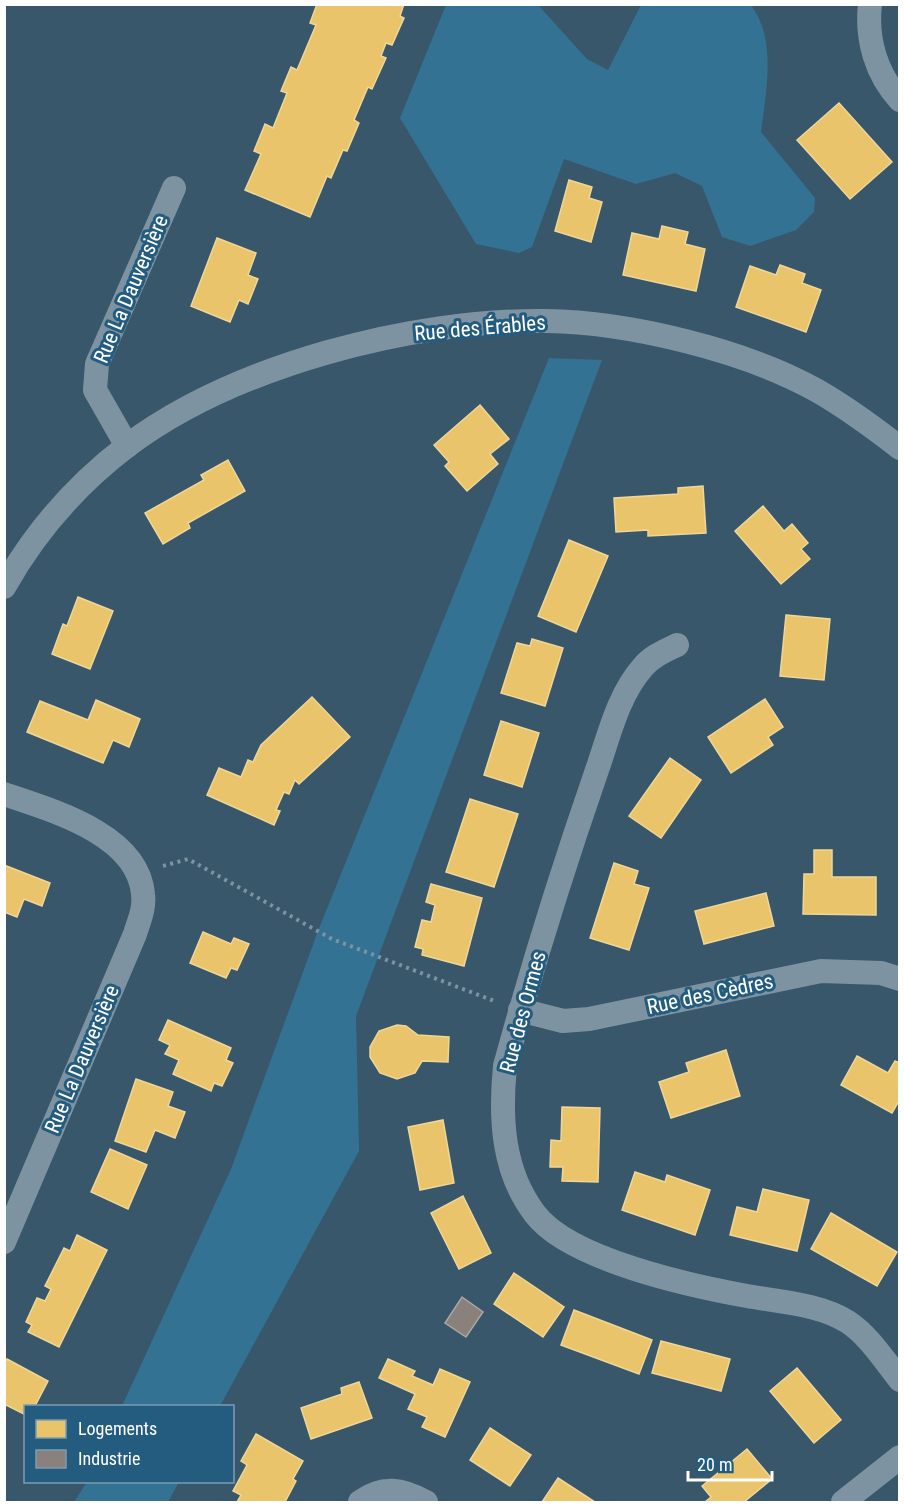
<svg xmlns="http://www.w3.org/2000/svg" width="904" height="1507" viewBox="0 0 904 1507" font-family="'Roboto Condensed',sans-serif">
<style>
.green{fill:#347294}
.homes{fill:#e9c46a;stroke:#f0d697;stroke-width:1.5}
.industry{fill:#8a817c;stroke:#ada7a3;stroke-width:1.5}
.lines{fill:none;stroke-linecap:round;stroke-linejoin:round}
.path{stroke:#7d93a1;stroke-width:4;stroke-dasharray:3 4.5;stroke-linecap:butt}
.minor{stroke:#7d93a1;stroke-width:24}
.labels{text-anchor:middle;stroke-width:6;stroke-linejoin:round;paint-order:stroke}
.street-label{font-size:21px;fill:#fff;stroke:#235c7f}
</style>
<rect width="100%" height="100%" fill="#38576a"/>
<!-- green -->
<g class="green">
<path d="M 446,5 L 538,5 L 587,59 L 608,70 L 641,5 L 751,5 C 777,39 766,92 761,132 L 815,198 L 814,212 L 796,230 L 750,246 L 722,237 L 702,186 L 675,173 L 636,184 L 564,159 L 532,247 L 519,253 L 476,244 L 400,118 Z"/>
<polygon points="549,358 602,360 356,1016 359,1151 220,1406 122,1406 231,1169 318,931"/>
<polygon points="87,1482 179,1482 168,1502 74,1502"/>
</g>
<!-- homes -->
<g class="homes">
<polygon points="317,4 404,4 400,16 404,18 392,45 386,43 381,56 386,58 372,89 368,87 354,120 359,123 347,151 343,150 331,178 327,176 310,217 245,190 261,154 254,151 265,124 273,128 287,93 281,91 291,67 297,70 316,25 310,23"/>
<polygon points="839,103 892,162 850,199 797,140"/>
<polygon points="569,180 592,187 589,198 602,202 591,242 555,231"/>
<polygon points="662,226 688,232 685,244 705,249 696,291 623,275 632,233 659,239"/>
<polygon points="217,238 256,253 248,275 258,279 248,304 239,300 230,322 191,306"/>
<polygon points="780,265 805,274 802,283 821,290 806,332 736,307 750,266 776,275"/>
<polygon points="480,405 509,439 490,454 498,464 467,491 445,466 449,462 434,445"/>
<polygon points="228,460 245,491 188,523 190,528 163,544 145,513 204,480 201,475"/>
<polygon points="703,486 706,533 648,536 648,530 616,532 614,498 678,494 678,488"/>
<polygon points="763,506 784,531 792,524 808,543 801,549 810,559 781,584 735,531"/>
<polygon points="569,540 608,556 576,632 538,616"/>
<polygon points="78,597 113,611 90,669 52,654 63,624 67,626"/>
<polygon points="786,615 830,619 824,680 780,676"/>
<polygon points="532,639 563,648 545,706 501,693 517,643 530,646"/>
<polygon points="312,697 350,737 299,784 295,780 289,794 284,792 276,810 280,811 274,825 207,795 219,768 241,777 248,760 253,762 261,745"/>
<polygon points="765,699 783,727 768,737 773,745 731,773 708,737"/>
<polygon points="96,700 140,719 129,747 113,740 103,763 27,732 40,701 88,720"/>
<polygon points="501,721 539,733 522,787 484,775"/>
<polygon points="670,758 701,780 661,838 629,816"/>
<polygon points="470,799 518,814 494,887 446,872"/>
<polygon points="814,850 832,850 832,877 876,877 876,915 803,914 804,874 814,874"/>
<polygon points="614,863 638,871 634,884 649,888 629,950 590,938"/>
<polygon points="4,865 50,883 42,906 24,899 17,917 4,912"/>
<polygon points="431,884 482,898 464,966 422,955 423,949 415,947 422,920 431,922 435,905 426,902"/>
<polygon points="766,893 774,926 704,944 695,911"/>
<polygon points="203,932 231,944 234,938 249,944 237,970 231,968 226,978 190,963"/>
<polygon points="168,1020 231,1048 226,1060 233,1063 222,1086 214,1083 211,1091 173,1074 179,1060 165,1054 170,1045 159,1040"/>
<polygon points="397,1025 406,1026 418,1035 449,1037 448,1062 422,1061 415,1073 397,1079 380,1073 370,1057 370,1047 379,1031"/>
<polygon points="726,1050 740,1096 671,1118 659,1082 689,1072 686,1063"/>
<polygon points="857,1056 888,1073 895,1061 900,1063 900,1099 892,1113 841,1085"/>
<polygon points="136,1079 173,1092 168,1106 185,1112 175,1138 155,1130 146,1152 115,1141"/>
<polygon points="562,1107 600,1108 598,1182 562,1181 563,1167 550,1167 551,1140 561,1141"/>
<polygon points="443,1120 454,1183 420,1190 408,1127"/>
<polygon points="110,1149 147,1165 128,1209 91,1192"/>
<polygon points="635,1172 665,1182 667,1175 710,1190 695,1235 622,1210"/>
<polygon points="763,1189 809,1200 797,1251 730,1235 737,1207 757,1212"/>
<polygon points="463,1196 491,1253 459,1269 431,1213"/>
<polygon points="831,1213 897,1252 877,1286 811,1249"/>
<polygon points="77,1235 107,1250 59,1347 28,1332 32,1325 26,1322 37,1298 45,1301 51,1289 45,1286 64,1248 70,1251"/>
<polygon points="514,1273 564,1307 543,1337 494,1304"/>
<polygon points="574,1310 652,1340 639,1374 561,1345"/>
<polygon points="661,1341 730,1359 721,1391 652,1373"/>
<polygon points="7,1359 48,1381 35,1406 26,1406 26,1415 4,1404 4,1364"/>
<polygon points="388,1359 415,1371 412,1376 433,1385 440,1369 470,1382 445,1437 422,1427 427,1417 408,1409 415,1394 379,1378"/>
<polygon points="797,1368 841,1420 814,1443 770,1391"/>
<polygon points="359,1382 372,1418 311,1439 301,1408 342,1394 341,1388"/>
<polygon points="490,1428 531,1455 510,1486 470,1460"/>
<polygon points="256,1434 303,1461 293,1479 296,1481 285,1502 237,1502 241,1495 233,1491 247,1465 241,1461"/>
<polygon points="747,1449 772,1479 744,1502 705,1502 711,1497 702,1486"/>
<polygon points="558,1478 595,1502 542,1502"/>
</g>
<!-- industry -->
<polygon class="industry" points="462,1297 483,1312 466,1337 445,1323"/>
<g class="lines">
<!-- path -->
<polyline class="path" points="163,866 188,859 332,939 497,1002"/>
<!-- minor -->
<g class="minor">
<path d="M 870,4 C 866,39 876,74 900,100"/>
<polyline points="127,446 95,390 97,364 174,188"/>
<path d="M 4,587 C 35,532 77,484 127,446 C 235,365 413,319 546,321 C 628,322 744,350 816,390 C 846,407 873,427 900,448"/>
<path d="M 677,645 C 665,651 652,656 643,667 C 618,695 609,736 597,770 C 563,868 532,967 505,1066 C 500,1117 502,1171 535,1214 C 570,1260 692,1286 747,1296 C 780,1302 820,1304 848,1322 C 869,1336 884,1360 900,1380"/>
<path d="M 4,794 C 51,810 138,834 143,894 C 145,908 139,921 135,934 L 4,1242"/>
<polyline points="520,1010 563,1021 589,1019 821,971 881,973 900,979"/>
<path d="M 360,1502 C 383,1485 402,1489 426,1502"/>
<polyline points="843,1502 900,1457"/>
</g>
</g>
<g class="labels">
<!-- street labels -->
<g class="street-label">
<text transform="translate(131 289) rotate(-67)" y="7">Rue La Dauversière</text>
<text transform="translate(480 328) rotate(-5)" y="7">Rue des Érables</text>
<text transform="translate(710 994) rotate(-12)" y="7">Rue des Cèdres</text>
<text transform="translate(523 1012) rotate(-75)" y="7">Rue des Ormes</text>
<text transform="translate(82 1059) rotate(-67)" y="7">Rue La Dauversière</text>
</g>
</g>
<!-- border -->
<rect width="904" height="1507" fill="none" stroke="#ffffff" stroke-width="12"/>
<!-- legend -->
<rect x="24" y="1405" width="210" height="78" fill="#235c7f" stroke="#7b9db2" stroke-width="1.5"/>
<rect x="36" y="1420" width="30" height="18" fill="#e9c46a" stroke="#7b9db2" stroke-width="1.5"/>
<text x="78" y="1435" font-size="18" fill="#ffffff">Logements</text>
<rect x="36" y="1450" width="30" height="18" fill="#8a817c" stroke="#7b9db2" stroke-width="1.5"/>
<text x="78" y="1465" font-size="18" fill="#ffffff">Industrie</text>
<!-- scale -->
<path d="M688 1471v9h84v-9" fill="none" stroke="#ffffff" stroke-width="3"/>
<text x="697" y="1471" font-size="18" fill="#ffffff" stroke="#235c7f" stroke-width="4.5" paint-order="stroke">20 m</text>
</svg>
